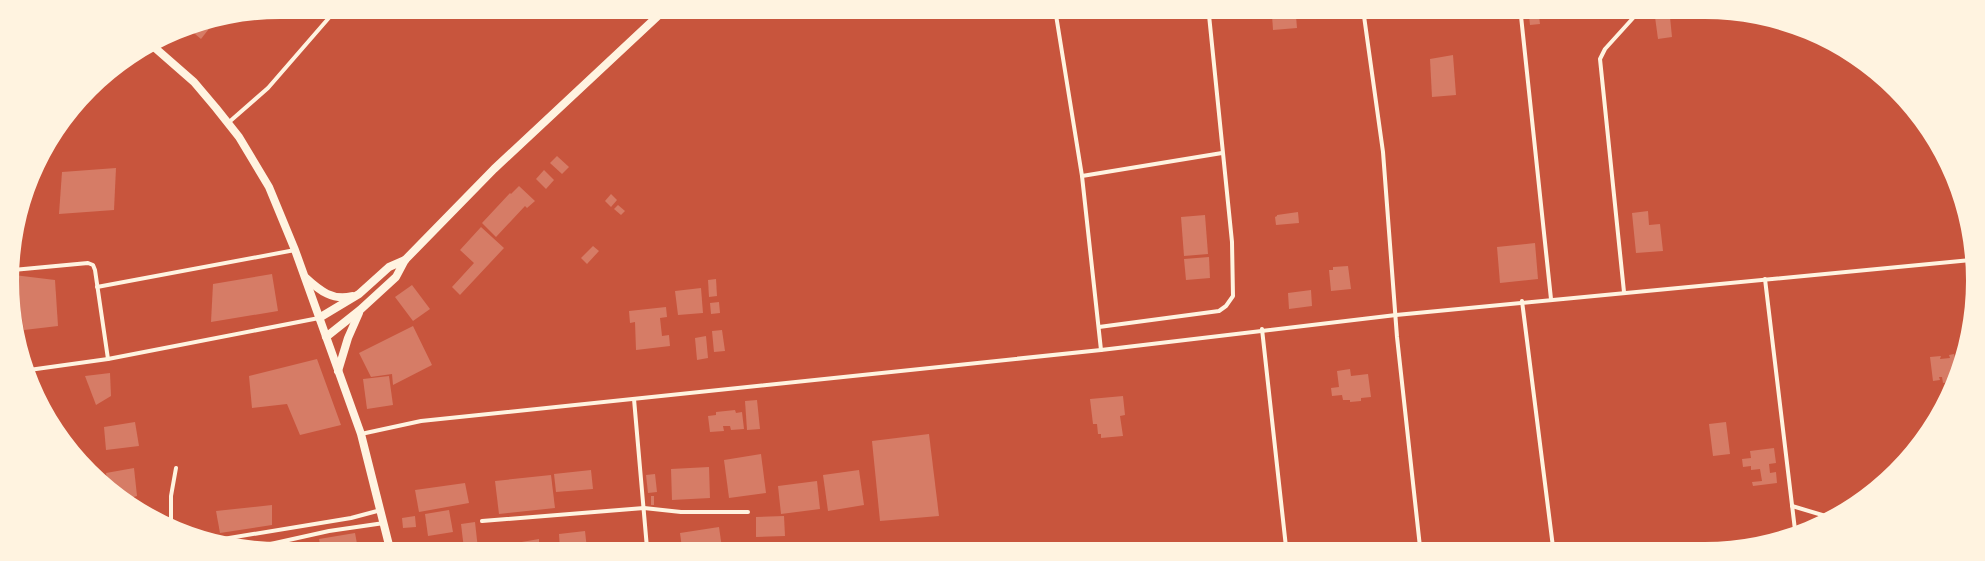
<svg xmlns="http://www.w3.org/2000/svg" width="1985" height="561" viewBox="0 0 1985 561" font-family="'Alegreya Sans',sans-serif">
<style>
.building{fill:#d67c66}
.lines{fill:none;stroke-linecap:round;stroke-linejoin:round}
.minor{stroke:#fff3e0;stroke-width:4}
.secondary{stroke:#fff3e0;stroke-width:8}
</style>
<rect width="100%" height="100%" fill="#c8553d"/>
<!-- building -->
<g class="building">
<polygon points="1272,15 1296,16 1297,28 1273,30"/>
<polygon points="1529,16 1539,16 1540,24 1530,25"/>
<polygon points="1655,17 1670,17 1672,37 1658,39"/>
<polygon points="215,21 201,39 189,29"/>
<polygon points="1453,55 1456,95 1432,97 1430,59"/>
<polygon points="557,156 569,167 562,174 550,163"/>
<polygon points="116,168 114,210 59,214 62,172"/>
<polygon points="544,170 554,180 546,189 536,179"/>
<polygon points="519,186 535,201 527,208 525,206 496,237 482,223 510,193 511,194"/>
<polygon points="611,194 617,200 611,207 605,201"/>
<polygon points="618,205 625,211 621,215 614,209"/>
<polygon points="1648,211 1649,225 1660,224 1663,251 1636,253 1632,213"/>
<polygon points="1298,212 1299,223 1276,225 1275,217 1277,216 1277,215"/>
<polygon points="1205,215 1208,254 1184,256 1181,217"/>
<polygon points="481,227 504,248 460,295 452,287 474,263 460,250"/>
<polygon points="1535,243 1538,279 1500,283 1497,247"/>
<polygon points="593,246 599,251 587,264 581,258"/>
<polygon points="1209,257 1210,278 1186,280 1184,259"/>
<polygon points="1348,266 1351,289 1331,291 1329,270 1333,270 1333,267"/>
<polygon points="272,274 278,311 211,322 213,284"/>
<polygon points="14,275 55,280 58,326 24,330"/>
<polygon points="716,279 717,296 709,297 708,280"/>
<polygon points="412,285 430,309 413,321 395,297"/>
<polygon points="701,288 703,313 678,315 675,291"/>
<polygon points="1311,290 1312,306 1289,309 1288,293"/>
<polygon points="719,302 720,313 711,314 710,303"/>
<polygon points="666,307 667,317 660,318 662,336 669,335 670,346 636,350 635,322 630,323 629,311"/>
<polygon points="413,326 432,365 393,385 392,374 371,377 359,353"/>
<polygon points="722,330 725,351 714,352 712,331"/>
<polygon points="706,336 708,358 697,360 695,338"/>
<polygon points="1954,354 1955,357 1959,356 1949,382 1943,383 1942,377 1939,377 1940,380 1933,381 1930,357 1941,356 1940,359 1950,358 1949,355"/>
<polygon points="317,359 341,425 300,435 287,404 252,408 249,376"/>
<polygon points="1350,369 1351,376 1368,374 1371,397 1361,398 1361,401 1350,402 1350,400 1343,400 1342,395 1332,396 1331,388 1339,387 1337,371"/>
<polygon points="110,373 111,396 96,405 85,376"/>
<polygon points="389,376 393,405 367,409 363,379"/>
<polygon points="1123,396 1125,415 1120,416 1123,436 1101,438 1101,434 1098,434 1097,424 1093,424 1090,399"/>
<polygon points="757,400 760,429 747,430 745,401"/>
<polygon points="735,410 736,413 742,412 744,429 731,430 730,426 723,426 724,431 710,432 708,416 716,415 716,412"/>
<polygon points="135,422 139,446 106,450 104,427"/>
<polygon points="1726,422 1730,454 1713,456 1709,424"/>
<polygon points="929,434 939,516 880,521 872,441"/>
<polygon points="1774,448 1776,463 1769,464 1770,473 1776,472 1777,483 1753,486 1752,482 1762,481 1760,469 1751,470 1751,466 1743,467 1742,459 1751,458 1750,451"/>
<polygon points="761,454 766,493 729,498 724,460"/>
<polygon points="709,467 710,498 672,500 671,469"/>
<polygon points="134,468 137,496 127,499 108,485 106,473"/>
<polygon points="591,470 593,489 556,492 554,474"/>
<polygon points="859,470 864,505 828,511 823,475"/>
<polygon points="655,474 657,492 648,493 646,475"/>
<polygon points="551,475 555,508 499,514 495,481"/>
<polygon points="817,481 820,509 781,514 778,486"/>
<polygon points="465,483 469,503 419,512 415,490"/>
<rect x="651" y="496" width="3" height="9"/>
<polygon points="272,505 272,525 220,533 216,511"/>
<polygon points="449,510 453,532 428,536 425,514"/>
<polygon points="415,516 416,527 403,528 402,518"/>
<polygon points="784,516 785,536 756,537 756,517"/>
<polygon points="475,522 478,549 464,549 461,524"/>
<polygon points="719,527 722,548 682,548 680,533"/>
<polygon points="585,531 587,549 560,549 559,534"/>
<polygon points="355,533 358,549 321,549 319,539"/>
<polygon points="539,539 539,549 511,549 510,544"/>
</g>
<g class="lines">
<!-- minor -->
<g class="minor">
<polyline points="1056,15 1082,176 1101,350"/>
<polyline points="1364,16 1383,152 1397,337 1420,547"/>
<polyline points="1521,16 1551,299"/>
<polyline points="228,123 268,88 334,12"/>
<polyline points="1082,176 1222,153"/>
<polyline points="13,270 88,263 93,265 95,270 108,359"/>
<polyline points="1765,279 1795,530"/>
<polyline points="97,287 295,250"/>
<polyline points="1624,292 1600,59 1605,49 1634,17"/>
<polyline points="1522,301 1553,547"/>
<polyline points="1099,327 1219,311 1226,306 1233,296 1232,242 1209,15"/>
<polyline points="1262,329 1286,547"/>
<polyline points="29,370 108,359 319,318"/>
<polyline points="634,399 647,548"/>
<polyline points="361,434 421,421 1101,350 1396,315 1971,260"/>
<polyline points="1792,506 1829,517"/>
<polyline points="482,521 644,508 681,512 748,512"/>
<polyline points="171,522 171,496 176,468"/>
<polyline points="217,540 351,518 381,510"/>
<polyline points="257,547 329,531 384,523"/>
</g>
<!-- secondary -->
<g class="secondary">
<polyline points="154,47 194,82 216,108 239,137 269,187 295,250 361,434 390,549"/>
<path d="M 306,278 C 320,291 333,301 352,296"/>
<polyline points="319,318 359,294 389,267 405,260"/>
<polyline points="326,337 360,310 396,277 405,260 494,169 661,13"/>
<polyline points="338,371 348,338 359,313"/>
</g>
</g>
<!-- crop -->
<path d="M0 0H1985V561H0ZM280 19H1705A261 261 0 0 1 1966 280V281A261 261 0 0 1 1705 542H280A261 261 0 0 1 19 281V280A261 261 0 0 1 280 19Z" fill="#fff3e0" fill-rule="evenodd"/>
</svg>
